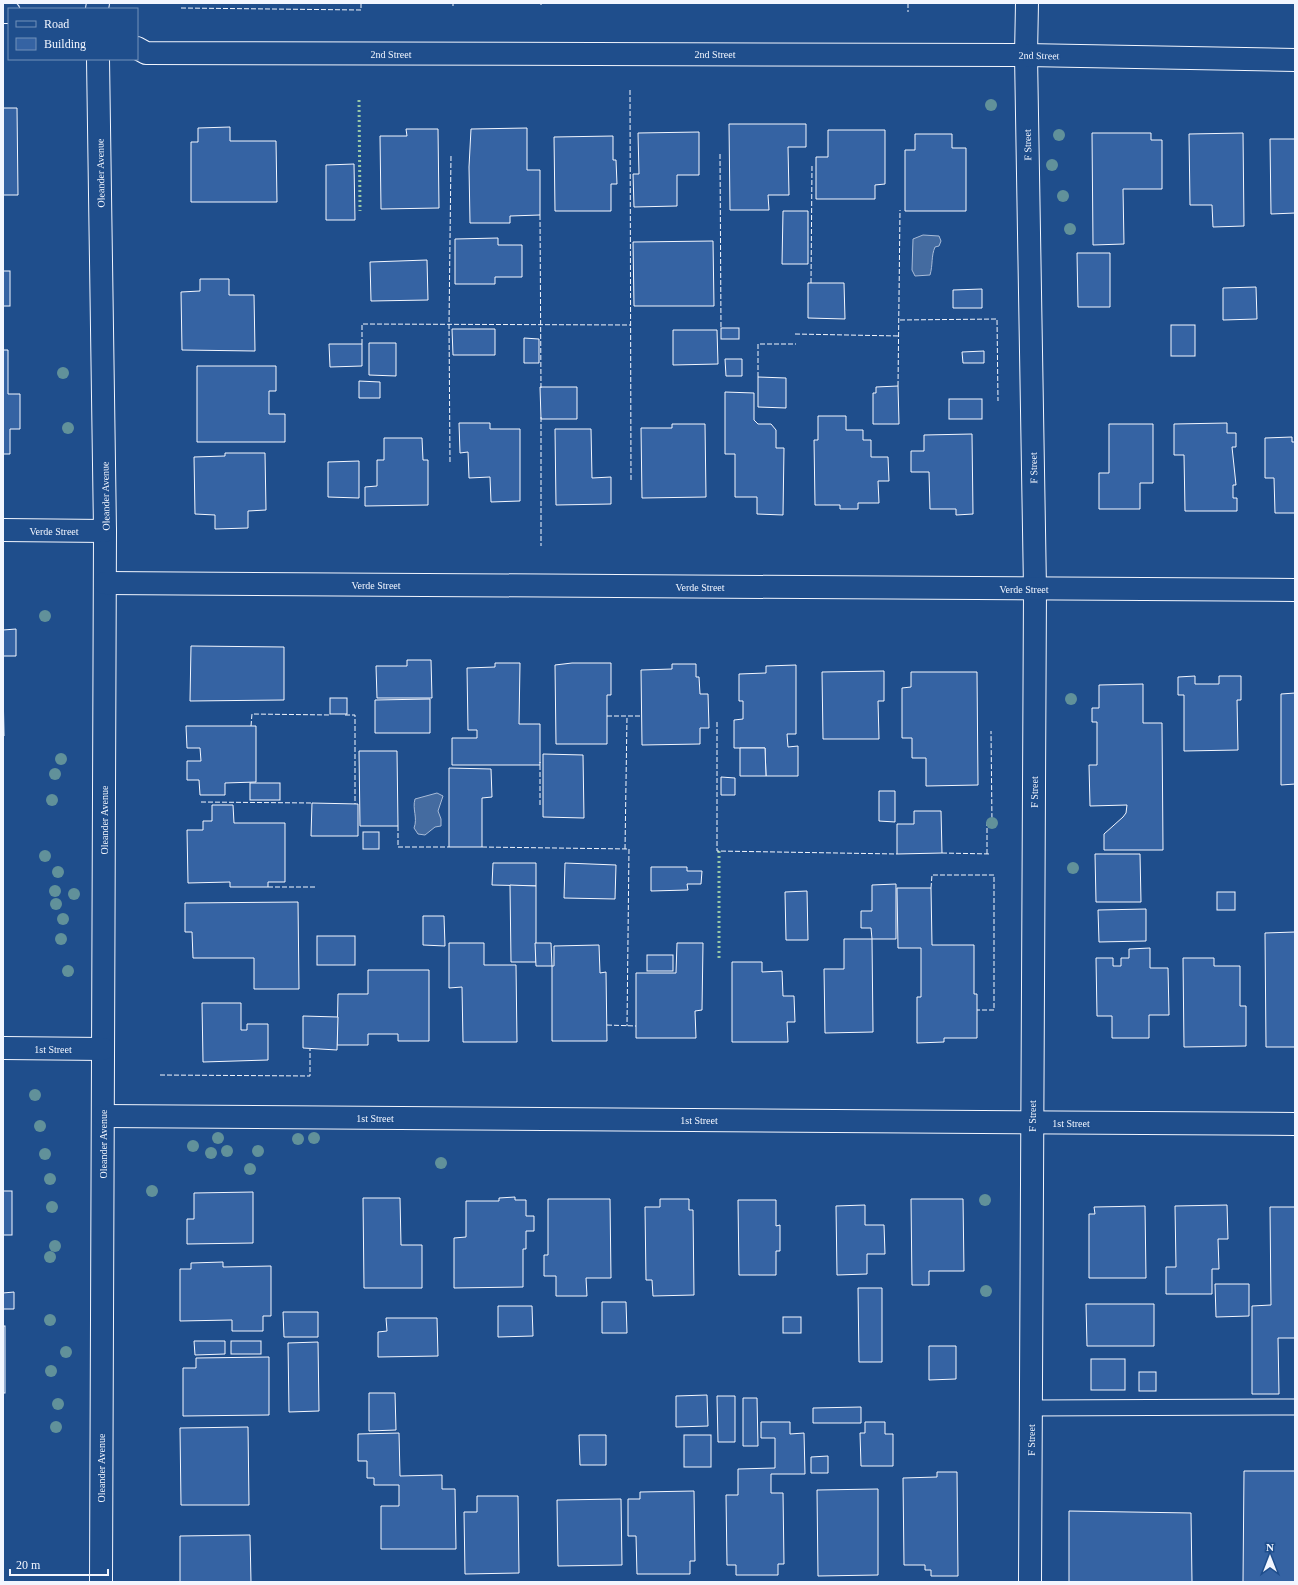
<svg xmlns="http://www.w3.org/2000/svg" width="1298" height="1585" viewBox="0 0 1298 1585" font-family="'Times New Roman',serif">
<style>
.water{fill:#446ba0;stroke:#a8bbd7}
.building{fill:#3563a3;stroke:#f2f6ff}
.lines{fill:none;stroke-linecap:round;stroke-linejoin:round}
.lane-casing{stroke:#f2f6ff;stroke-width:17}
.street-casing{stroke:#f2f6ff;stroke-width:24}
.lane{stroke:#1f4e8c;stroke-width:15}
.street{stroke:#1f4e8c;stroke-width:22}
.hedge{stroke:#97c8a6;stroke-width:3;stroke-dasharray:2 3;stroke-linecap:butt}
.fence{stroke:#f2f6ff;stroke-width:1;stroke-dasharray:5 2;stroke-linecap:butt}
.tree{fill:#61919a}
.labels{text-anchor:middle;stroke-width:3;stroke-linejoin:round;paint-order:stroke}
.street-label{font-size:10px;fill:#f2f6ff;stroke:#1f4e8c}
</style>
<rect width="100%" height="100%" fill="#1f4e8c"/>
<!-- water -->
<g class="water">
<path d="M 923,235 L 939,236 L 941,241 L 939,246 L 935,247 C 931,256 933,265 930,275 L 915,276 L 912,270 L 913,239 Z"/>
<path d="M 437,793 L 443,796 L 438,811 L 441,819 L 441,826 L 435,827 L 425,835 L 418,834 L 414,828 C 418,818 412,809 415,799 Z"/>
</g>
<!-- building -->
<g class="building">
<polygon points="3,108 17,108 18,195 3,195"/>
<polygon points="729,124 806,124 806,147 788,147 789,195 768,195 769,210 730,210"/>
<polygon points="230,127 230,141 276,141 277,202 191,202 191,142 198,142 198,128"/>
<polygon points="527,128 527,170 540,170 540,215 510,216 510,223 470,223 469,167 471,129"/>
<polygon points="406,129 438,129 439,208 381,209 380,136 407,136"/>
<polygon points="828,130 885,130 885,184 875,185 875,199 816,199 816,157 828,157"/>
<polygon points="699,132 699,175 677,175 677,206 634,207 633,174 639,174 638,133"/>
<polygon points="1092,133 1151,133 1151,140 1162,140 1162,189 1123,189 1124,244 1093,245"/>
<polygon points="1243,133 1244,226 1213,227 1212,205 1190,205 1189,134"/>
<polygon points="915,134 952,134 952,148 966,148 966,211 905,211 905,150 915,150"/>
<polygon points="613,136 613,160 616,160 617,184 611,184 611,211 555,211 554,137"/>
<polygon points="1270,139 1295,139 1295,213 1271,214"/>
<polygon points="354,164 355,220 326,220 326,165"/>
<polygon points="783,211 808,211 808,264 782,264"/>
<polygon points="498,238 498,245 522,245 522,277 495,277 495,284 455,284 455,239"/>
<polygon points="713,241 714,306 634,306 633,242"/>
<polygon points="1077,253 1110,253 1110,307 1078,307"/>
<polygon points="427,260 428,300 371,301 370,262"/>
<rect x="3" y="271" width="7" height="35"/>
<polygon points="200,279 229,279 229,295 254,295 255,351 182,350 181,292 200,291"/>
<polygon points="808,283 844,283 845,319 808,318"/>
<polygon points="1256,287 1257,319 1223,320 1223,288"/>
<polygon points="982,289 982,308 953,308 953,290"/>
<rect x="1171" y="325" width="24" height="31"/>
<rect x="721" y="328" width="18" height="11"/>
<polygon points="452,329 495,329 495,355 453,355"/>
<polygon points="673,330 717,330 718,364 673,365"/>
<polygon points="524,338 539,339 539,363 524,363"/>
<polygon points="369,343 396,343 396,376 369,375"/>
<polygon points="329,344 362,344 362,366 330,367"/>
<polygon points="3,350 8,350 8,394 20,394 20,429 10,429 10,454 3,454"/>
<polygon points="984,351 984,363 963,363 962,352"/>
<polygon points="725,359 742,359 742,376 726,376"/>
<polygon points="197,366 276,366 276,391 269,391 269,414 285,414 285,442 197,442"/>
<polygon points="758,377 786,378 786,408 758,407"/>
<polygon points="359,381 380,382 380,398 359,398"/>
<polygon points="898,386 899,424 873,424 873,393 876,393 876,387"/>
<polygon points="540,387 577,387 577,419 541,419"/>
<polygon points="725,392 754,393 754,420 758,424 771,424 776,430 776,448 784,448 783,515 757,514 757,497 735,497 735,454 725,454"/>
<rect x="949" y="399" width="33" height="20"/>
<polygon points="818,416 846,416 846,430 863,430 863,440 871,440 871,457 888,457 889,481 878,481 879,503 858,503 858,509 840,509 840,505 815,505 814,440 818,440"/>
<polygon points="459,423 490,423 490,429 520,429 520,501 491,502 490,477 469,478 468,452 460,453"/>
<polygon points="1227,423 1227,433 1236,433 1236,447 1232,447 1236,485 1233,485 1233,498 1237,498 1237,511 1185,511 1184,455 1174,455 1174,424"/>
<polygon points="672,424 705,424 706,497 642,498 641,428 672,428"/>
<polygon points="1109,424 1153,424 1153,483 1140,483 1140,509 1099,509 1099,473 1109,473"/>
<polygon points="555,429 591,429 592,478 611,477 611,504 556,505"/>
<polygon points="972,434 973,514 956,515 956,509 930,509 929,472 911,472 911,451 924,451 924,435"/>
<polygon points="1292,437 1292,442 1295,442 1295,513 1275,513 1274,478 1265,478 1265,438"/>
<polygon points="384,438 422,438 423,460 428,460 428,505 365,506 365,487 377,486 377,460 384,460"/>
<polygon points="225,453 265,453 266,510 248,511 248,528 215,529 215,515 195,514 194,457 225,456"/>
<polygon points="359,461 359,498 328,497 328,462"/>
<polygon points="16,629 16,656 3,656 3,630"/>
<polygon points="191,646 284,647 284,700 190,701"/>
<polygon points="407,660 431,660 432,698 377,698 376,666 407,666"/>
<polygon points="495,663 520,663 519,724 540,724 540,765 452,765 452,738 477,738 477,730 468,730 467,668 495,667"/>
<polygon points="572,663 611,663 611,695 607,695 607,744 556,744 555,665"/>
<polygon points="672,664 696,664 696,677 699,677 700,694 708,694 709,728 700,728 700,744 642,745 641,670 672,669"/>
<polygon points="796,665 796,734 787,734 788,747 798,746 798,776 766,776 765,748 734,748 734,720 743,719 743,701 739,701 739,674 766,673 766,666"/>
<polygon points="884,671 884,701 878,701 879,739 823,739 822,672"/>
<polygon points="911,672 977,672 978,785 926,786 926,758 912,758 912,738 902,738 902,688 911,687"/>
<polygon points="1195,676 1195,684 1219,684 1219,676 1241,676 1241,700 1237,700 1238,750 1184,751 1184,695 1178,695 1178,677"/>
<polygon points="1143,684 1143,723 1162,723 1163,850 1104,850 1104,834 1123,817 1126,813 1127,805 1090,806 1089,765 1097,765 1097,722 1092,722 1092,708 1099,708 1099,685"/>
<polygon points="3,686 4,736 3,736"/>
<polygon points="1295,693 1295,784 1281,785 1281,694"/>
<rect x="330" y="698" width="17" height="16"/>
<polygon points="430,699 430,733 375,733 375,700"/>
<polygon points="186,726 256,726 256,782 225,783 225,795 200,795 199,780 187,780 187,761 201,761 200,748 187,748"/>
<polygon points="740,748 765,748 766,776 740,776"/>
<polygon points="359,751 397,751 398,826 360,826"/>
<polygon points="543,754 583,755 584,818 543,817"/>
<polygon points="449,768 491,769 492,797 482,798 482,847 449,847"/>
<polygon points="721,777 735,778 735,795 721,795"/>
<rect x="250" y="783" width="30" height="17"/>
<polygon points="879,791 895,791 895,822 879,821"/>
<polygon points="312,803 358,804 358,836 311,836"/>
<polygon points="212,805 233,805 234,823 285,823 285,882 268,882 268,887 230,887 230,882 188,883 187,830 203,830 203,821 212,821"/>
<polygon points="914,811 941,811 942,853 897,854 897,824 914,824"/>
<rect x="363" y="832" width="16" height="17"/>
<polygon points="1095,854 1140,854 1141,902 1096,902"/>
<polygon points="493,863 536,863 536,886 492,885"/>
<polygon points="565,863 616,865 615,899 564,898"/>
<polygon points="651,867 687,867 687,871 702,871 701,884 687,884 688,890 651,891"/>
<polygon points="896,884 896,939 872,939 871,928 861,928 861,911 872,911 872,885"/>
<polygon points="510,885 536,886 536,962 511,962"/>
<polygon points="897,888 931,888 932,945 974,945 974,994 977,994 977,1038 944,1038 944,1042 917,1043 917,997 921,997 921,948 898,948"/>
<polygon points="807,891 808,940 786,940 785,892"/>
<rect x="1217" y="892" width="18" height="18"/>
<polygon points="298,902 299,989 254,989 254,958 193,958 192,932 185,932 185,903"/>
<polygon points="1146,909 1146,941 1099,942 1098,910"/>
<polygon points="423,916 444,916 445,946 423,945"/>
<polygon points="1295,932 1295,1047 1266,1047 1265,933"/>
<rect x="317" y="936" width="38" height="29"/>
<polygon points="844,939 872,939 873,1032 825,1033 824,969 844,969"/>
<polygon points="449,943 484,943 484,965 516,965 517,1042 463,1042 462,987 449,988"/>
<polygon points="535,943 551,943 552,966 536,966"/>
<polygon points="677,943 703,943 702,1010 695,1011 696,1038 636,1038 636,973 676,973"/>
<polygon points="599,945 600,973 606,972 607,1041 552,1041 552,966 554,966 554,946"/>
<polygon points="1150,948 1150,968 1168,968 1169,1015 1149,1015 1149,1038 1112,1038 1112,1016 1097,1016 1096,958 1113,958 1113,966 1121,966 1121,958 1129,958 1129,949"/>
<rect x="647" y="955" width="26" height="16"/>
<polygon points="1183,958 1214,958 1214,966 1240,966 1240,1006 1246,1006 1246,1046 1184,1047"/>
<polygon points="732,962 762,962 762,972 782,971 783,996 794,996 795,1022 787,1022 788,1042 732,1042"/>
<polygon points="368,970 429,970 429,1041 398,1041 398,1034 368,1034 368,1045 337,1045 338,994 368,994"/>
<polygon points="202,1003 241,1003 241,1030 247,1030 247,1024 268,1024 268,1060 203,1062"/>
<polygon points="303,1016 338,1017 337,1050 303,1048"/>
<rect x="3" y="1191" width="9" height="44"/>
<polygon points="253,1192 253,1243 187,1244 187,1219 194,1219 194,1193"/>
<polygon points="515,1197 515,1200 526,1200 526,1216 534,1216 534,1231 526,1231 526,1249 523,1249 523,1287 454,1288 454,1238 466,1237 466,1201 499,1201 499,1198"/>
<polygon points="363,1198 400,1198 401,1245 422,1245 422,1288 364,1288"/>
<polygon points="548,1199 610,1199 611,1278 586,1278 587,1296 556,1296 556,1276 544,1276 544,1255 548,1255"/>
<polygon points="660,1199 689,1199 689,1210 693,1210 694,1295 653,1296 652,1280 646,1280 645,1207 660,1207"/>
<polygon points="911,1199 963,1199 964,1271 929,1271 929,1285 912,1285"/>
<polygon points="738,1200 776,1200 776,1226 780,1225 780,1251 776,1251 776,1275 739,1275"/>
<polygon points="865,1205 865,1225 884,1225 885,1254 867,1254 867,1274 837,1275 836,1206"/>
<polygon points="1227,1205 1228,1239 1218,1239 1219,1269 1212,1269 1212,1294 1166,1294 1166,1267 1176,1267 1175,1206"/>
<polygon points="1145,1206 1146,1278 1089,1278 1089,1214 1095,1214 1094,1207"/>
<polygon points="1270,1207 1295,1207 1295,1338 1278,1338 1279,1394 1252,1394 1252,1306 1271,1305"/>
<polygon points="223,1262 223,1267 271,1266 271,1316 263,1316 263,1331 232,1331 232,1320 180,1321 180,1269 191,1269 191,1263"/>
<polygon points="1215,1284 1249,1284 1249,1316 1216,1317"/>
<polygon points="858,1288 882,1288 882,1362 859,1362"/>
<polygon points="14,1292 14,1309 3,1309 3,1293"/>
<polygon points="602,1302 626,1302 627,1333 602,1333"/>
<polygon points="1086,1304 1154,1304 1154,1346 1087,1346"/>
<polygon points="498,1306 532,1306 533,1336 498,1337"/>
<polygon points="283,1312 318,1312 318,1337 284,1337"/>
<rect x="783" y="1317" width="18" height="16"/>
<polygon points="386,1318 437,1318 438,1356 378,1357 378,1332 387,1331"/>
<rect x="3" y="1326" width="2" height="67"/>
<polygon points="194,1341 225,1341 225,1354 195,1355"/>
<rect x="231" y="1341" width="30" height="13"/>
<polygon points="318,1342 319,1411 289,1412 288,1343"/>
<polygon points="929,1346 956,1346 956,1379 929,1380"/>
<polygon points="269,1357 269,1415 183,1416 183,1368 196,1368 196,1358"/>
<rect x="1091" y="1359" width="34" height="31"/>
<rect x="1139" y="1372" width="17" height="19"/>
<polygon points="369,1393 395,1393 396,1430 369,1431"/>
<polygon points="707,1395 708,1426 676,1427 676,1396"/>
<polygon points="717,1396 735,1396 735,1442 718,1442"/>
<polygon points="743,1398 757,1398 758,1446 743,1446"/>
<polygon points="861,1407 861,1423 813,1423 813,1408"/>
<polygon points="761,1422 790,1422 790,1434 804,1433 805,1474 771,1474 771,1493 783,1493 784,1564 778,1564 778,1575 736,1575 736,1565 727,1565 726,1495 738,1495 738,1469 775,1468 775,1438 761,1438"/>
<polygon points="865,1422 885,1422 885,1434 893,1434 893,1466 861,1466 860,1433 865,1433"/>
<polygon points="248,1427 249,1505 181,1505 180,1428"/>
<polygon points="399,1433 400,1476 442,1475 442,1489 455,1489 456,1549 381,1549 381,1506 399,1506 399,1485 374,1485 374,1478 367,1478 367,1461 358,1461 358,1434"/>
<polygon points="579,1435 606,1435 606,1465 580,1465"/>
<rect x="684" y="1435" width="27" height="32"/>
<polygon points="828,1456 828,1473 811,1473 811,1457"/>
<polygon points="1244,1471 1295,1471 1295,1582 1243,1582"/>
<polygon points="937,1472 957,1472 958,1576 931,1576 931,1570 925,1570 925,1565 904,1565 903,1478 937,1477"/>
<polygon points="878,1489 878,1575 818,1576 817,1490"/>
<polygon points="694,1491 695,1561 690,1561 690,1574 637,1574 636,1536 628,1536 628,1499 640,1499 640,1492"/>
<polygon points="477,1496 518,1496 519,1573 465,1574 464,1512 477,1512"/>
<polygon points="621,1499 622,1565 558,1566 557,1500"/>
<polygon points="1069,1511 1191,1513 1192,1582 1069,1582"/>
<polygon points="250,1535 251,1582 180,1582 180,1536"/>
</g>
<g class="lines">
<!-- lane casing -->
<g class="lane-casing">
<polyline id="lane" points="1031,1408 1295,1407"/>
</g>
<!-- street casing -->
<g class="street-casing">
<g id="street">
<polyline points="1027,3 1026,55 1035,589 1030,1582"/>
<polyline points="97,9 98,3"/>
<polyline points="3,12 9,12"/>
<polyline points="137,48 146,53 1026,55 1295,60"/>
<polyline points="98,59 105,531 101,1582"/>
<polyline points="3,530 105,531"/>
<polyline points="105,583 1295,590"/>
<polyline points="3,1048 103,1049"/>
<polyline points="103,1116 1295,1124"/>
</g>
</g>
<!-- lane -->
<use href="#lane" class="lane"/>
<!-- street -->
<use href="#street" class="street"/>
<!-- hedge -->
<g class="hedge">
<polyline points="359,100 360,211"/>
<polyline points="719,958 719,851"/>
</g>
<!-- fence -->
<g class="fence">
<polyline points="453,3 453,6"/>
<polyline points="908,3 908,12"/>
<polyline points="541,5 541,3"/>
<polyline points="181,8 361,10 361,3"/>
<polyline points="630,90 631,480"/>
<polyline points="720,154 721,328"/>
<polyline points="540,215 541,389"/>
<polyline points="811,283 812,166"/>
<polyline points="900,320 997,319 998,401"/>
<polyline points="795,334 899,336"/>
<polyline points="362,344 362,324 630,325"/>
<polyline points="758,377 758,344 796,344"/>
<polyline points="898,386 900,210"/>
<polyline points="541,417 541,546"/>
<polyline points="450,462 449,324 451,156"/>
<polyline points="345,715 355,715 355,804"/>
<polyline points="607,716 642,716"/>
<polyline points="717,722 717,851 897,854"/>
<polyline points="251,726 252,714 331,715"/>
<polyline points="201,802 312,803"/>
<polyline points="540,805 540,762"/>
<polyline points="398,826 398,847 449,847"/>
<polyline points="482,847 629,849 627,1026"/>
<polyline points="625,849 627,716"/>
<polyline points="942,853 991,854"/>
<polyline points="987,854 987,822 992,823 991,731"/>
<polyline points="268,887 315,887"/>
<polyline points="931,888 932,875 994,875 994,1010 977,1010"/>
<polyline points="607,1025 636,1026"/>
<polyline points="160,1075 310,1076 310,1049"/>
</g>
</g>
<!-- trees -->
<g class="tree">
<circle cx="991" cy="105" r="6"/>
<circle cx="1059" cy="135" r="6"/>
<circle cx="1052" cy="165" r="6"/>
<circle cx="1063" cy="196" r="6"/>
<circle cx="1070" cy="229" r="6"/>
<circle cx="63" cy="373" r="6"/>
<circle cx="68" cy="428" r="6"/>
<circle cx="45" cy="616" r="6"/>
<circle cx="1071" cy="699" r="6"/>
<circle cx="61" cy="759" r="6"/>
<circle cx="55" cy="774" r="6"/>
<circle cx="52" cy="800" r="6"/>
<circle cx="992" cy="823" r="6"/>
<circle cx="45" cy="856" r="6"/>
<circle cx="1073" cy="868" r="6"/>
<circle cx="58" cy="872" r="6"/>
<circle cx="55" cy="891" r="6"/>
<circle cx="74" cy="894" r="6"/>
<circle cx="56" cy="904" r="6"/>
<circle cx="63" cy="919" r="6"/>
<circle cx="61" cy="939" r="6"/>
<circle cx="68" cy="971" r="6"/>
<circle cx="35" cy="1095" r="6"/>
<circle cx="40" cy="1126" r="6"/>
<circle cx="218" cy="1138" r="6"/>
<circle cx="314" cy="1138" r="6"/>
<circle cx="298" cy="1139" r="6"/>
<circle cx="193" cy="1146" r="6"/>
<circle cx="227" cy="1151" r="6"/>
<circle cx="258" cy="1151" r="6"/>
<circle cx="211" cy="1153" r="6"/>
<circle cx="45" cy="1154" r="6"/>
<circle cx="441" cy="1163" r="6"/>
<circle cx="250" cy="1169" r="6"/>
<circle cx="50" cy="1179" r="6"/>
<circle cx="152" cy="1191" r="6"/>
<circle cx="985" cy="1200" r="6"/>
<circle cx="52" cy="1207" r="6"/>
<circle cx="55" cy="1246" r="6"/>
<circle cx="50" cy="1257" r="6"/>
<circle cx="986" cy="1291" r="6"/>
<circle cx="50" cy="1320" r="6"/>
<circle cx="66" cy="1352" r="6"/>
<circle cx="51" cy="1371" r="6"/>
<circle cx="58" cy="1404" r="6"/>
<circle cx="56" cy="1427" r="6"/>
</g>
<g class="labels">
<!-- street labels -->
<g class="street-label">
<text x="391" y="58">2nd Street</text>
<text x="715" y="58">2nd Street</text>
<text transform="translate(1039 55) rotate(1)" y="4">2nd Street</text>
<text transform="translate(1027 145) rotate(-91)" y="4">F Street</text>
<text transform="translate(100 173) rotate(-91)" y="4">Oleander Avenue</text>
<text transform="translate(1033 468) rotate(-91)" y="4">F Street</text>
<text transform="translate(105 496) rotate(-91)" y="4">Oleander Avenue</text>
<text x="54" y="535">Verde Street</text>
<text x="376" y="589">Verde Street</text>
<text x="700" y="591">Verde Street</text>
<text x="1024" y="593">Verde Street</text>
<text transform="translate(1034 792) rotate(-90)" y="4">F Street</text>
<text transform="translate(104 820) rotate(-90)" y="4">Oleander Avenue</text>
<text x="53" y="1053">1st Street</text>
<text transform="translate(1032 1116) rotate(-90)" y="4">F Street</text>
<text x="375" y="1122">1st Street</text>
<text x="699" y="1124">1st Street</text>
<text x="1071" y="1127">1st Street</text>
<text transform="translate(103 1144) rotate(-90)" y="4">Oleander Avenue</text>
<text transform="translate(1031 1440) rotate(-90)" y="4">F Street</text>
<text transform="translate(101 1468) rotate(-90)" y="4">Oleander Avenue</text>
</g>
</g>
<!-- border -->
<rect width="1298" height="1585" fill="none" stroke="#f2f6ff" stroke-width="8"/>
<!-- legend -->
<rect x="8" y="8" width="130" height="52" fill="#1f4e8c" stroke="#7391ba"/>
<rect x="16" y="21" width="20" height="6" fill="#1f4e8c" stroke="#7391ba"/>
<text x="44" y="28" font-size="12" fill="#f2f6ff">Road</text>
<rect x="16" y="38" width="20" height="12" fill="#3563a3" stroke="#7391ba"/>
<text x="44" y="48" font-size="12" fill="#f2f6ff">Building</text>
<!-- north arrow -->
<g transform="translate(1270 1557)" stroke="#1f4e8c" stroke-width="3" paint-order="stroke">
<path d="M0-3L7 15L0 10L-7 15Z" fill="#f2f6ff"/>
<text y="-6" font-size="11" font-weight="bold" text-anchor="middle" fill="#f2f6ff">N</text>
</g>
<!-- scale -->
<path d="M10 1569v6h98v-6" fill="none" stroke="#f2f6ff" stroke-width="2"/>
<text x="16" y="1569" font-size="12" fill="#f2f6ff" stroke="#1f4e8c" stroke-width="3" paint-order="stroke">20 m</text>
</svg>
